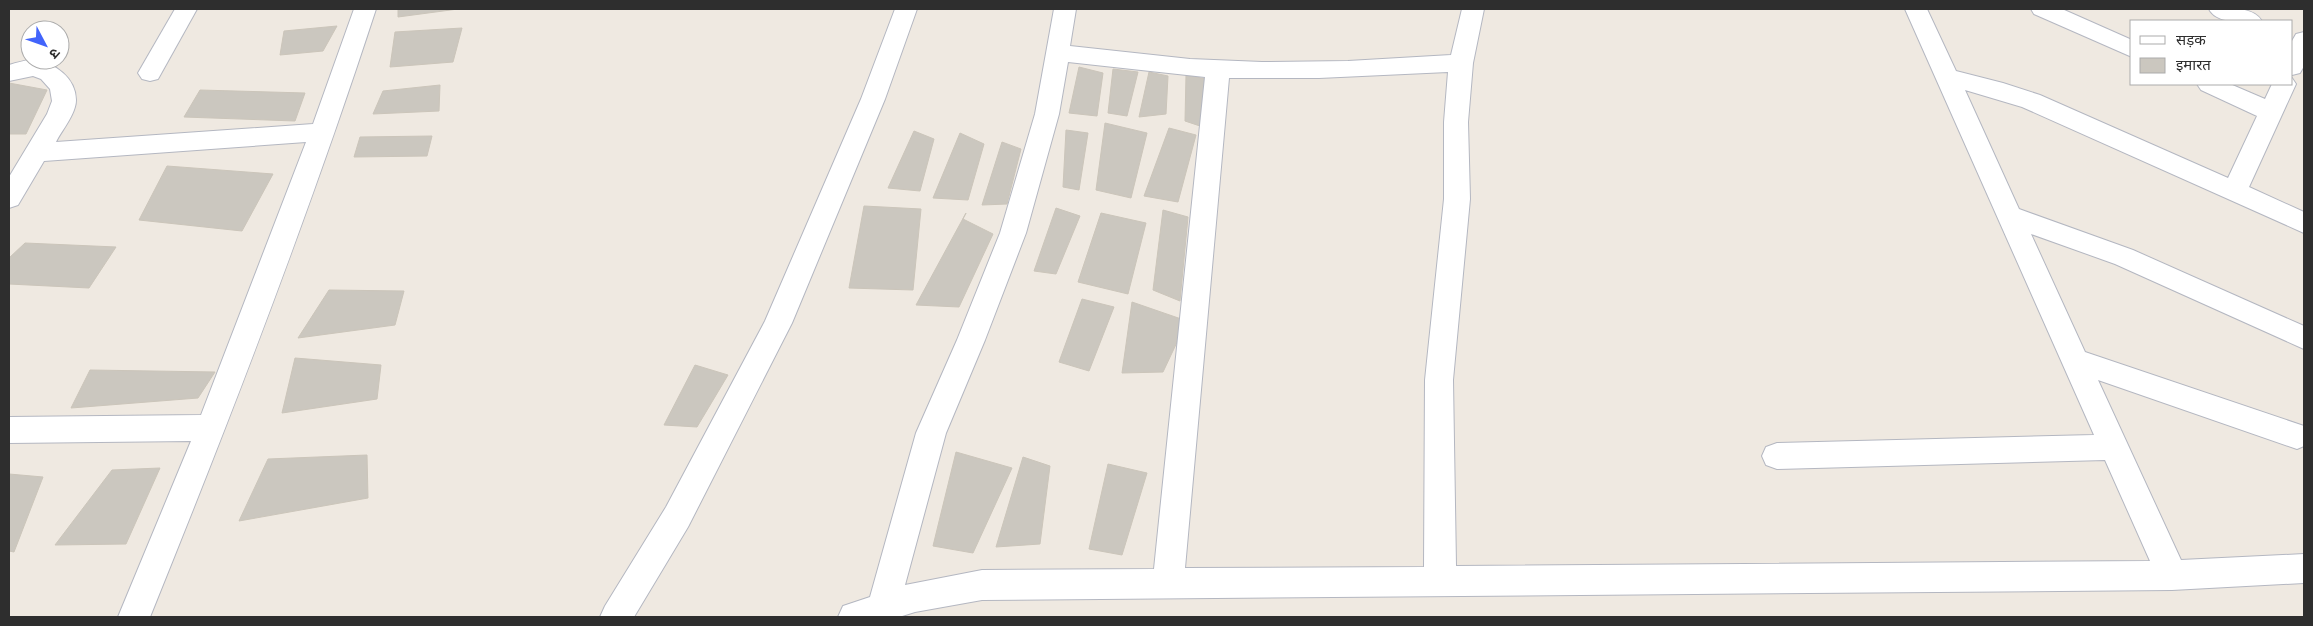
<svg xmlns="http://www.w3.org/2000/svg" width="2313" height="626" viewBox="0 0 2313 626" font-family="Manrope,'Noto Sans Devanagari',sans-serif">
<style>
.building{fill:#cbc7bf;stroke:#cbc5ba}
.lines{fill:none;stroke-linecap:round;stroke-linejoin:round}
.minor-casing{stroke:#b4b7c1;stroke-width:2}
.minor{fill:#fff;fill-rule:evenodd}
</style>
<rect width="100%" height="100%" fill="#efe9e1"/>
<!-- building -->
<g class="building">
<polygon points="398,9 458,9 398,17"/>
<polygon points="337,26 323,51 280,55 284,31"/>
<polygon points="462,28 453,62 390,67 395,32"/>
<polygon points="1079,67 1103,73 1097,116 1069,113"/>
<polygon points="1113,69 1138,72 1127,116 1108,113"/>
<polygon points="1149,72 1168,76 1166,114 1139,117"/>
<polygon points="1186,75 1206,79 1203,127 1185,121"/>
<polygon points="9,83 47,90 26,134 9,134"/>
<polygon points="440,85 439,111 373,114 383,91"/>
<polygon points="200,90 305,93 295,121 184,117"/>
<polygon points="1105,123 1147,133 1131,198 1096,190"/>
<polygon points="1169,128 1196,135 1178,202 1144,196"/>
<polygon points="1066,130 1088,133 1079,190 1063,187"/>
<polygon points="914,131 934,139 920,191 888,188"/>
<polygon points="960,133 984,144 968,200 933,198"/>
<polygon points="432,136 427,156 354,157 360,137"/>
<polygon points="1002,142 1021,149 1007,204 982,205"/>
<polygon points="167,166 273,174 242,231 139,220"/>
<polygon points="864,206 921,209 913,290 849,288"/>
<polygon points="1056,208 1080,216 1056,274 1034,271"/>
<polygon points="1163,210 1188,217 1180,301 1153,290"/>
<polygon points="966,213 963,219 993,234 959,307 916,305"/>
<polygon points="1101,213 1146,223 1128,294 1078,282"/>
<polygon points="25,243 116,247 89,288 9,284 9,258"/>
<polygon points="329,290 404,291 395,325 298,338"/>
<polygon points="1082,299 1114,307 1089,371 1059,362"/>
<polygon points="1132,302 1187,321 1163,372 1122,373"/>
<polygon points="295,358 381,365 377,399 282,413"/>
<polygon points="695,365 728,375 697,427 664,425"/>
<polygon points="90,370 215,372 198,398 71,408"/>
<polygon points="956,452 1012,468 973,553 933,546"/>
<polygon points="367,455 368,498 239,521 268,459"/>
<polygon points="1023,457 1050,466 1040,544 996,547"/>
<polygon points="1108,464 1147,473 1122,555 1089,549"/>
<polygon points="160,468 126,544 55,545 112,470"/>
<polygon points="9,474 43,477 14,552 9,551"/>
</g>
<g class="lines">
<!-- minor casing -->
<g class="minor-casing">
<g id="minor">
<polygon points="175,9 197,9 158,79 150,81 142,79 138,73"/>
<path d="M 354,9 L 376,9 C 309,215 231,417 150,617 L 118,617 L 191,441 L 9,443 L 9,417 L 201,415 L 306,142 L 44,161 L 18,205 L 9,208 L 9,177 L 47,114 L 52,101 L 50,89 L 41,79 L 33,76 L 9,81 L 9,65 C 17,63 27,59 35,60 C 55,63 76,78 76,100 C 76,114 62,130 56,142 L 313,124 Z"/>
<polygon points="895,9 917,9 885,99 792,323 688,527 634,617 600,617 605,606 666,507 765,321 861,99"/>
<path d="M 1054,9 L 1076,9 L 1070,46 L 1190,59 L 1262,62 L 1348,61 L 1451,55 L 1462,9 L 1484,9 L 1473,63 L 1468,122 L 1470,199 L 1453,380 L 1456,566 L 2150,561 L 2105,460 L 1777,469 L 1766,465 L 1762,456 L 1766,447 L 1777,443 L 2094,435 L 1905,9 L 1927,9 L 1956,71 L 2003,83 L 2040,95 L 2228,178 L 2257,116 L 2201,90 L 2197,84 L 2230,84 L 2265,99 L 2272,84 L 2292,84 L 2292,78 L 2296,84 L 2249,187 L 2304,212 L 2304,233 L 2022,107 L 1965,90 L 2019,209 L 2133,250 L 2304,326 L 2304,349 L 2115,264 L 2031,234 L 2085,352 L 2304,426 L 2304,446 L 2297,449 L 2098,380 L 2181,560 L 2304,554 L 2304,583 L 2172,590 L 982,600 L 915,612 L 899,617 L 838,617 L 843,606 L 870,597 L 916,433 L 957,340 L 1000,233 L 1035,114 ZM 1068,62 L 1205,77 L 1154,569 L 982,570 L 905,585 L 946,433 L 985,340 L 1026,233 L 1059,114 ZM 1448,72 L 1444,122 L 1444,199 L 1425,380 L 1424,567 L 1185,568 L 1229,78 L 1319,78 Z"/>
<polygon points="2031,9 2062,9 2132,40 2132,57 2034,14"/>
<path d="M 2209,9 C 2226,9 2252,5 2262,21 C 2247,22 2217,25 2209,9 Z"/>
<polygon points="2304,32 2304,66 2300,73 2292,75 2292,41 2296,34"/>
</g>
</g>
<!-- minor -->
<use href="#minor" class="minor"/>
</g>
<!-- border -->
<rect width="2313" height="626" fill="none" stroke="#2e2e2e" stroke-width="20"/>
<!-- legend -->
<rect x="2130" y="20" width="162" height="65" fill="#ffffff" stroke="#ababab"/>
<rect x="2140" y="36" width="25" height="8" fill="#ffffff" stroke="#ababab"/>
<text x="2176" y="45" font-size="15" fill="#2e2e2e">सड़क</text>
<rect x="2140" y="58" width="25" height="15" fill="#cbc7bf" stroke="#ababab"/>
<text x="2176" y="70" font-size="15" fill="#2e2e2e">इमारत</text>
<!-- north arrow -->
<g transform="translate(45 45) rotate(131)"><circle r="24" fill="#ffffff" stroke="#ababab"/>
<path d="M0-4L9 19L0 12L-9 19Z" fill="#4264fb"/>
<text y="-8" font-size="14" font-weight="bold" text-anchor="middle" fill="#2e2e2e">उ</text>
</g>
</svg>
